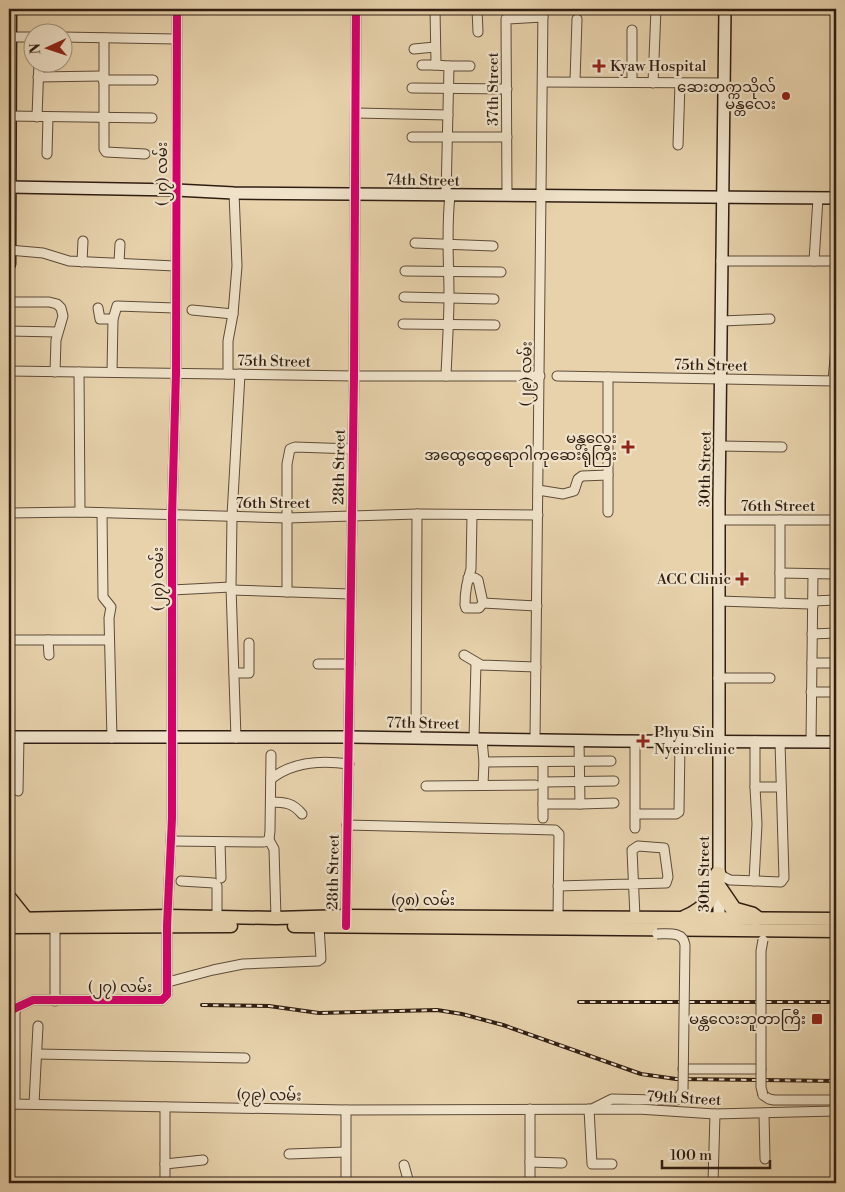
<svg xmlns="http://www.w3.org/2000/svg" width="845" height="1192" viewBox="0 0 845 1192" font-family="'Libre Bodoni','Noto Sans Myanmar',serif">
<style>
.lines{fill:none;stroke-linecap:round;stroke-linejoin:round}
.street-casing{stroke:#5e4b38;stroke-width:11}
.secondary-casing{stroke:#301e12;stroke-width:14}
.primary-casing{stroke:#301e12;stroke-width:15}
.highway-casing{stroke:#301e12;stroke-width:18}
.street{stroke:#efe2c9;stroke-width:9}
.secondary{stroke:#efe2c9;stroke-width:11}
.primary{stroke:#e7d2ac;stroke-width:12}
.highway{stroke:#e7d2ac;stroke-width:15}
.rail-casing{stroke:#301e12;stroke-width:4}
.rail{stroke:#efe2c9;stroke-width:2;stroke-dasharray:5.5;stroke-linecap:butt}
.street-bridge-casing{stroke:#5e4b38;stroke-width:11;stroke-linecap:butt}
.street-bridge{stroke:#efe2c9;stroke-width:9}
.cycleway-casing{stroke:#efe2c9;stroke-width:11}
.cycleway{stroke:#d6006c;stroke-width:8}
.poi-dot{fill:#8f2418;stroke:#efe2c9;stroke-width:2}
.labels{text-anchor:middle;stroke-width:4.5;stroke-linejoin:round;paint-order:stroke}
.poi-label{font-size:15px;fill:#301e12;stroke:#efe2c9;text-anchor:end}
.street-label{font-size:15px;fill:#301e12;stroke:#efe2c9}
</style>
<rect width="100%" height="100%" fill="#e7d2ac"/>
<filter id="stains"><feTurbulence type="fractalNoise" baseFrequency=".004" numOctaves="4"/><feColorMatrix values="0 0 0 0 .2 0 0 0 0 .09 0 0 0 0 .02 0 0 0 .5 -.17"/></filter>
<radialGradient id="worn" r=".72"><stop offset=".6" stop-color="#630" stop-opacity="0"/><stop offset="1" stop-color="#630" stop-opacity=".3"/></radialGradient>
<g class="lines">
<!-- street casing -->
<g class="street-casing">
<g id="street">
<polyline points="477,9 478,32"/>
<polyline points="10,37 32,37"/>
<polyline points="62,37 176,39"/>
<polyline points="104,38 104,149 106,152 145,154"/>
<polyline points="414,49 435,47"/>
<polyline points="422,65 434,65 436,63 435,9"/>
<polyline points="434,65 449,66 446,196"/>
<polyline points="449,66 470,66"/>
<polyline points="38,77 102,76"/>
<polyline points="103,80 153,80"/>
<polyline points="575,81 577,19"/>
<polyline points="543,82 724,83"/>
<polyline points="632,82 632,30"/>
<polyline points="653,83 656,9"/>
<polyline points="412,88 507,89"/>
<polyline points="356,113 448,115"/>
<polyline points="9,116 152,118"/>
<polyline points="37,117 39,62"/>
<polyline points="412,137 507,137"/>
<polyline points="678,145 680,83"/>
<polyline points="47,154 48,117"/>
<polyline points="507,195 506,19 543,17"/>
<polyline points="415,243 493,246"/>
<polyline points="9,250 43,253 69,261 175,266"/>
<polyline points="721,261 836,261"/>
<polyline points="814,261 818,198"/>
<polyline points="82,262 83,241"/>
<polyline points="119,263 120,244"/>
<polyline points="405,271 501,272"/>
<polyline points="404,297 494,299"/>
<polyline points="9,302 49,302 57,304 61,308 63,316 56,340 55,372"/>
<polyline points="98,308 100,319 113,319"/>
<polyline points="192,310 233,314"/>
<polyline points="722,321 770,319"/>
<polyline points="403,324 495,325"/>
<polyline points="9,331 57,332"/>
<polyline points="9,371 354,376 540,376"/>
<polyline points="79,372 80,512"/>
<polyline points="112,372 113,319 117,306 175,308"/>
<polyline points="228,374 228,341 233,314 237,266 234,193"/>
<path d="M 446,376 C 447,349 449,322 449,296 C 449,263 446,229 450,196"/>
<polyline points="557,376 836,381"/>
<polyline points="608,377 608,512"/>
<polyline points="833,381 836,347"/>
<polyline points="720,446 782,447"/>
<polyline points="538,490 563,494 574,491 578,479 582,476 608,475"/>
<polyline points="9,513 80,512 287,518 417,514 538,515"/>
<polyline points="102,513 103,597 111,607 109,618 112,738"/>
<polyline points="719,520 836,520"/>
<polyline points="780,520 780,603"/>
<polyline points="780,573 836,574"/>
<path d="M 468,578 L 475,578 L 478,580 L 483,603 L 479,608 L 466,608 L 465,605 C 465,590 467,583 471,569 L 472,515"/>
<polyline points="172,590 231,587"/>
<polyline points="231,590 350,594"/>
<polyline points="287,592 287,464 290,449 295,447 353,449"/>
<polyline points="719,601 810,604 813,606"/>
<polyline points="813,601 836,600"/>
<polyline points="483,603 537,606"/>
<polyline points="812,634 836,633"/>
<polyline points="9,640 109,640"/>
<polyline points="48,640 49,655"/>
<polyline points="464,655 481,665 536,667"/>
<polyline points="812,663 836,663"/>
<polyline points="318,664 350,664"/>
<polyline points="234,673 249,673 249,643"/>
<polyline points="718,678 770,678"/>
<polyline points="811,692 836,692"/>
<polyline points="236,738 231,587 232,516 240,374"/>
<polyline points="416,738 417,514"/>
<polyline points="474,739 476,663"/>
<polyline points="482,739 484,762 611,761"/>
<polyline points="535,740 543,9"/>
<polyline points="635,741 635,828"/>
<polyline points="811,742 813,574"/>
<polyline points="543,762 543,818"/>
<path d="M 271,779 C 292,762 322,760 349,764"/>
<polyline points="543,782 614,781"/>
<polyline points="483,785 484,762"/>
<polyline points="426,786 535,785"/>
<polyline points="755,787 781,787"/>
<polyline points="18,791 19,737"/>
<path d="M 271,802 C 285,802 293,803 302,814"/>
<polyline points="543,804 580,804 579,741"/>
<polyline points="580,804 614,803"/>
<polyline points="636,814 676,814 679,812 680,741"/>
<polyline points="347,825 555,830 559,834 558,917"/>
<polyline points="269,840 274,849 276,918"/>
<polyline points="171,841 264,842 269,840 270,831 271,755"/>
<polyline points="220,842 221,878"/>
<polyline points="718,874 730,880 781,882 784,878 780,742"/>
<polyline points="181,881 214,883 217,886 217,917"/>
<polyline points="754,881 757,824 755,787 755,741"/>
<polyline points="558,886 666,883 668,877 664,848 638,846 632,850 635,917"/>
<polyline points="346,921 354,376 356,9"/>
<polyline points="168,982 213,970 243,964 318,961 321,959 319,926"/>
<polyline points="55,1001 55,927"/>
<polyline points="9,1011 33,1000 162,1000 167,995 167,926 172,818 172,516 176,373 177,9"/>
<polyline points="37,1054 245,1058"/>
<polyline points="683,1069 761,1069"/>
<polyline points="763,1095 769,1099 774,1100 836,1100"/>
<polyline points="9,1104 346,1110 638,1109 715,1114 836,1111"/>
<polyline points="15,1104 15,1013 16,1008"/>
<polyline points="34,1104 38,1026"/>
<polyline points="594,1108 612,1099 657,1100"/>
<polyline points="530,1109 530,1183"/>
<polyline points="589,1109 592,1164 612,1164"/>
<polyline points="764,1114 765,1159"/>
<polyline points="289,1154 345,1152"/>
<polyline points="530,1162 562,1163"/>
<polyline points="165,1164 203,1160"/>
<polyline points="404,1165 409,1183"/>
<polyline points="165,1183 165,1107"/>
<polyline points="346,1183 346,1110"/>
<polyline points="713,1183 715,1114"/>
</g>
</g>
<!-- secondary casing -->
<g class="secondary-casing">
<g id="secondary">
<polyline points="9,187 176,190 234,193 836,198"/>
<polyline points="9,737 350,737 614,741 836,742"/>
<polyline points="719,926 719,501 725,9"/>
</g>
</g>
<!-- primary casing -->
<g class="primary-casing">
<g id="primary">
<polyline points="9,264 10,9"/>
<polyline points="9,919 168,916 276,918 346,916 836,919"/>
<polyline points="294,926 836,931"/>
<polyline points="9,927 231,926"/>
</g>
</g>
<!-- highway casing -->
<g class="highway-casing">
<g id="highway">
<polyline points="719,888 734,910 752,915 756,918"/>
<polyline points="9,899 25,919"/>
<path d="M 685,918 C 709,908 712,897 718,874"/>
</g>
</g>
<!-- street -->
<use href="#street" class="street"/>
<!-- secondary -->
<use href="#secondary" class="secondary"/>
<!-- primary -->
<use href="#primary" class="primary"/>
<!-- highway -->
<use href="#highway" class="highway"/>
<!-- rail casing -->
<g class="rail-casing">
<g id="rail">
<polyline points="579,1002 836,1002"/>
<polyline points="202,1005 269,1006 319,1013 437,1010 462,1014 503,1025 641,1074 676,1079 836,1081"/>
</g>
</g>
<!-- rail -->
<use href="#rail" class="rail"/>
<!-- street-bridge casing -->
<g class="street-bridge-casing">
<g id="street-bridge">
<path d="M 657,934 C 668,934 683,931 685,945 L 683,1091 L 677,1100 L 657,1100"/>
<polyline points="763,1095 761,1087 761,951 763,940"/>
</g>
</g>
<!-- street-bridge -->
<use href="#street-bridge" class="street-bridge"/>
<!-- cycleway casing -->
<g class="cycleway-casing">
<g id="cycleway">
<polyline points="346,926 354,376 356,9"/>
<polyline points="9,1011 33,1000 162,1000 167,995 167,926 172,818 172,516 176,373 177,9"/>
</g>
</g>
<!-- cycleway -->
<use href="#cycleway" class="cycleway"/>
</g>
<!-- markers -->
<g class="poi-dot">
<path d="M596.5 58.5h5v5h5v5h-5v5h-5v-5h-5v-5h5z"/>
<circle cx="786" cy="96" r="5"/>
<path d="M625.5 439.5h5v5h5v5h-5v5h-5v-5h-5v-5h5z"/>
<path d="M739.5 571.5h5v5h5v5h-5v5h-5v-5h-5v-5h5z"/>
<path d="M640.5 733.5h5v5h5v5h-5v5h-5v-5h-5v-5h5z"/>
<rect x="811" y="1013" width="12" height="12" rx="2.5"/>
</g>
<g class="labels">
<!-- poi labels -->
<g class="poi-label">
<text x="610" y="71" text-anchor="start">Kyaw Hospital</text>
<text x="776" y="92">ဆေးတက္ကသိုလ်<tspan x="776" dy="17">မန္တလေး</tspan></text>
<text x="617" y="443">မန္တလေး<tspan x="617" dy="17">အထွေထွေရောဂါကုဆေးရုံကြီး</tspan></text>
<text x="731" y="584">ACC Clinic</text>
<text x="654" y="737" text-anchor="start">Phyu Sin<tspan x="654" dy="17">Nyein clinic</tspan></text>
<text x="806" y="1024">မန္တလေးဘူတာကြီး</text>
</g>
<!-- street labels -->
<g class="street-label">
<text transform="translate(493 89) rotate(-90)" y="5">37th Street</text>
<text transform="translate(162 174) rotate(-90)" y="5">(၂၇) လမ်း</text>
<text transform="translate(423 180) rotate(1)" y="5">74th Street</text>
<text transform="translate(274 361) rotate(1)" y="5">75th Street</text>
<text transform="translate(711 365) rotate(1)" y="5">75th Street</text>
<text transform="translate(526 374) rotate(-89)" y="5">(၂၉) လမ်း</text>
<text transform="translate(339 467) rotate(-89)" y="5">28th Street</text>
<text transform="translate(705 469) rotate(-89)" y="5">30th Street</text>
<text x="273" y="508">76th Street</text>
<text x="778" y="511">76th Street</text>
<text transform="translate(158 579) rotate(-90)" y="5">(၂၇) လမ်း</text>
<text transform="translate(423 723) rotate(1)" y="5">77th Street</text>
<text transform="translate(333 872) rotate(-89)" y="5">28th Street</text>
<text transform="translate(704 874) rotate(-90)" y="5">30th Street</text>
<text x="423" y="905">(၇၈) လမ်း</text>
<text x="120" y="992">(၂၇) လမ်း</text>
<text transform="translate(269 1095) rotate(1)" y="5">(၇၉) လမ်း</text>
<text transform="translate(684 1098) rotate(3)" y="5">79th Street</text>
</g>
</g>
<!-- margin -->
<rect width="845" height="1192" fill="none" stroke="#e7d2ac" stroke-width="30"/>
<rect x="10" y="10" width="825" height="1172" fill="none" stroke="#301e12" stroke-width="2.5"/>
<rect x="15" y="15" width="815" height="1162" fill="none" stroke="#301e12"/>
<!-- north arrow -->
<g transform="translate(48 48) rotate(267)"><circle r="24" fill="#efe2c9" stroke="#a39480"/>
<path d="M0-4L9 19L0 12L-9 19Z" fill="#8f2418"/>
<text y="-8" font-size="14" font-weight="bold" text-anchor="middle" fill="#301e12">N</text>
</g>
<!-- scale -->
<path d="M662 1160v8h108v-8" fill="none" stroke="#301e12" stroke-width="2.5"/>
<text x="670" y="1160" font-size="15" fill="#301e12" stroke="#efe2c9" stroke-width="4" paint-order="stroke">100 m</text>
<rect width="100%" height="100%" filter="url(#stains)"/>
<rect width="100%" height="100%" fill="url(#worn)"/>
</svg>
